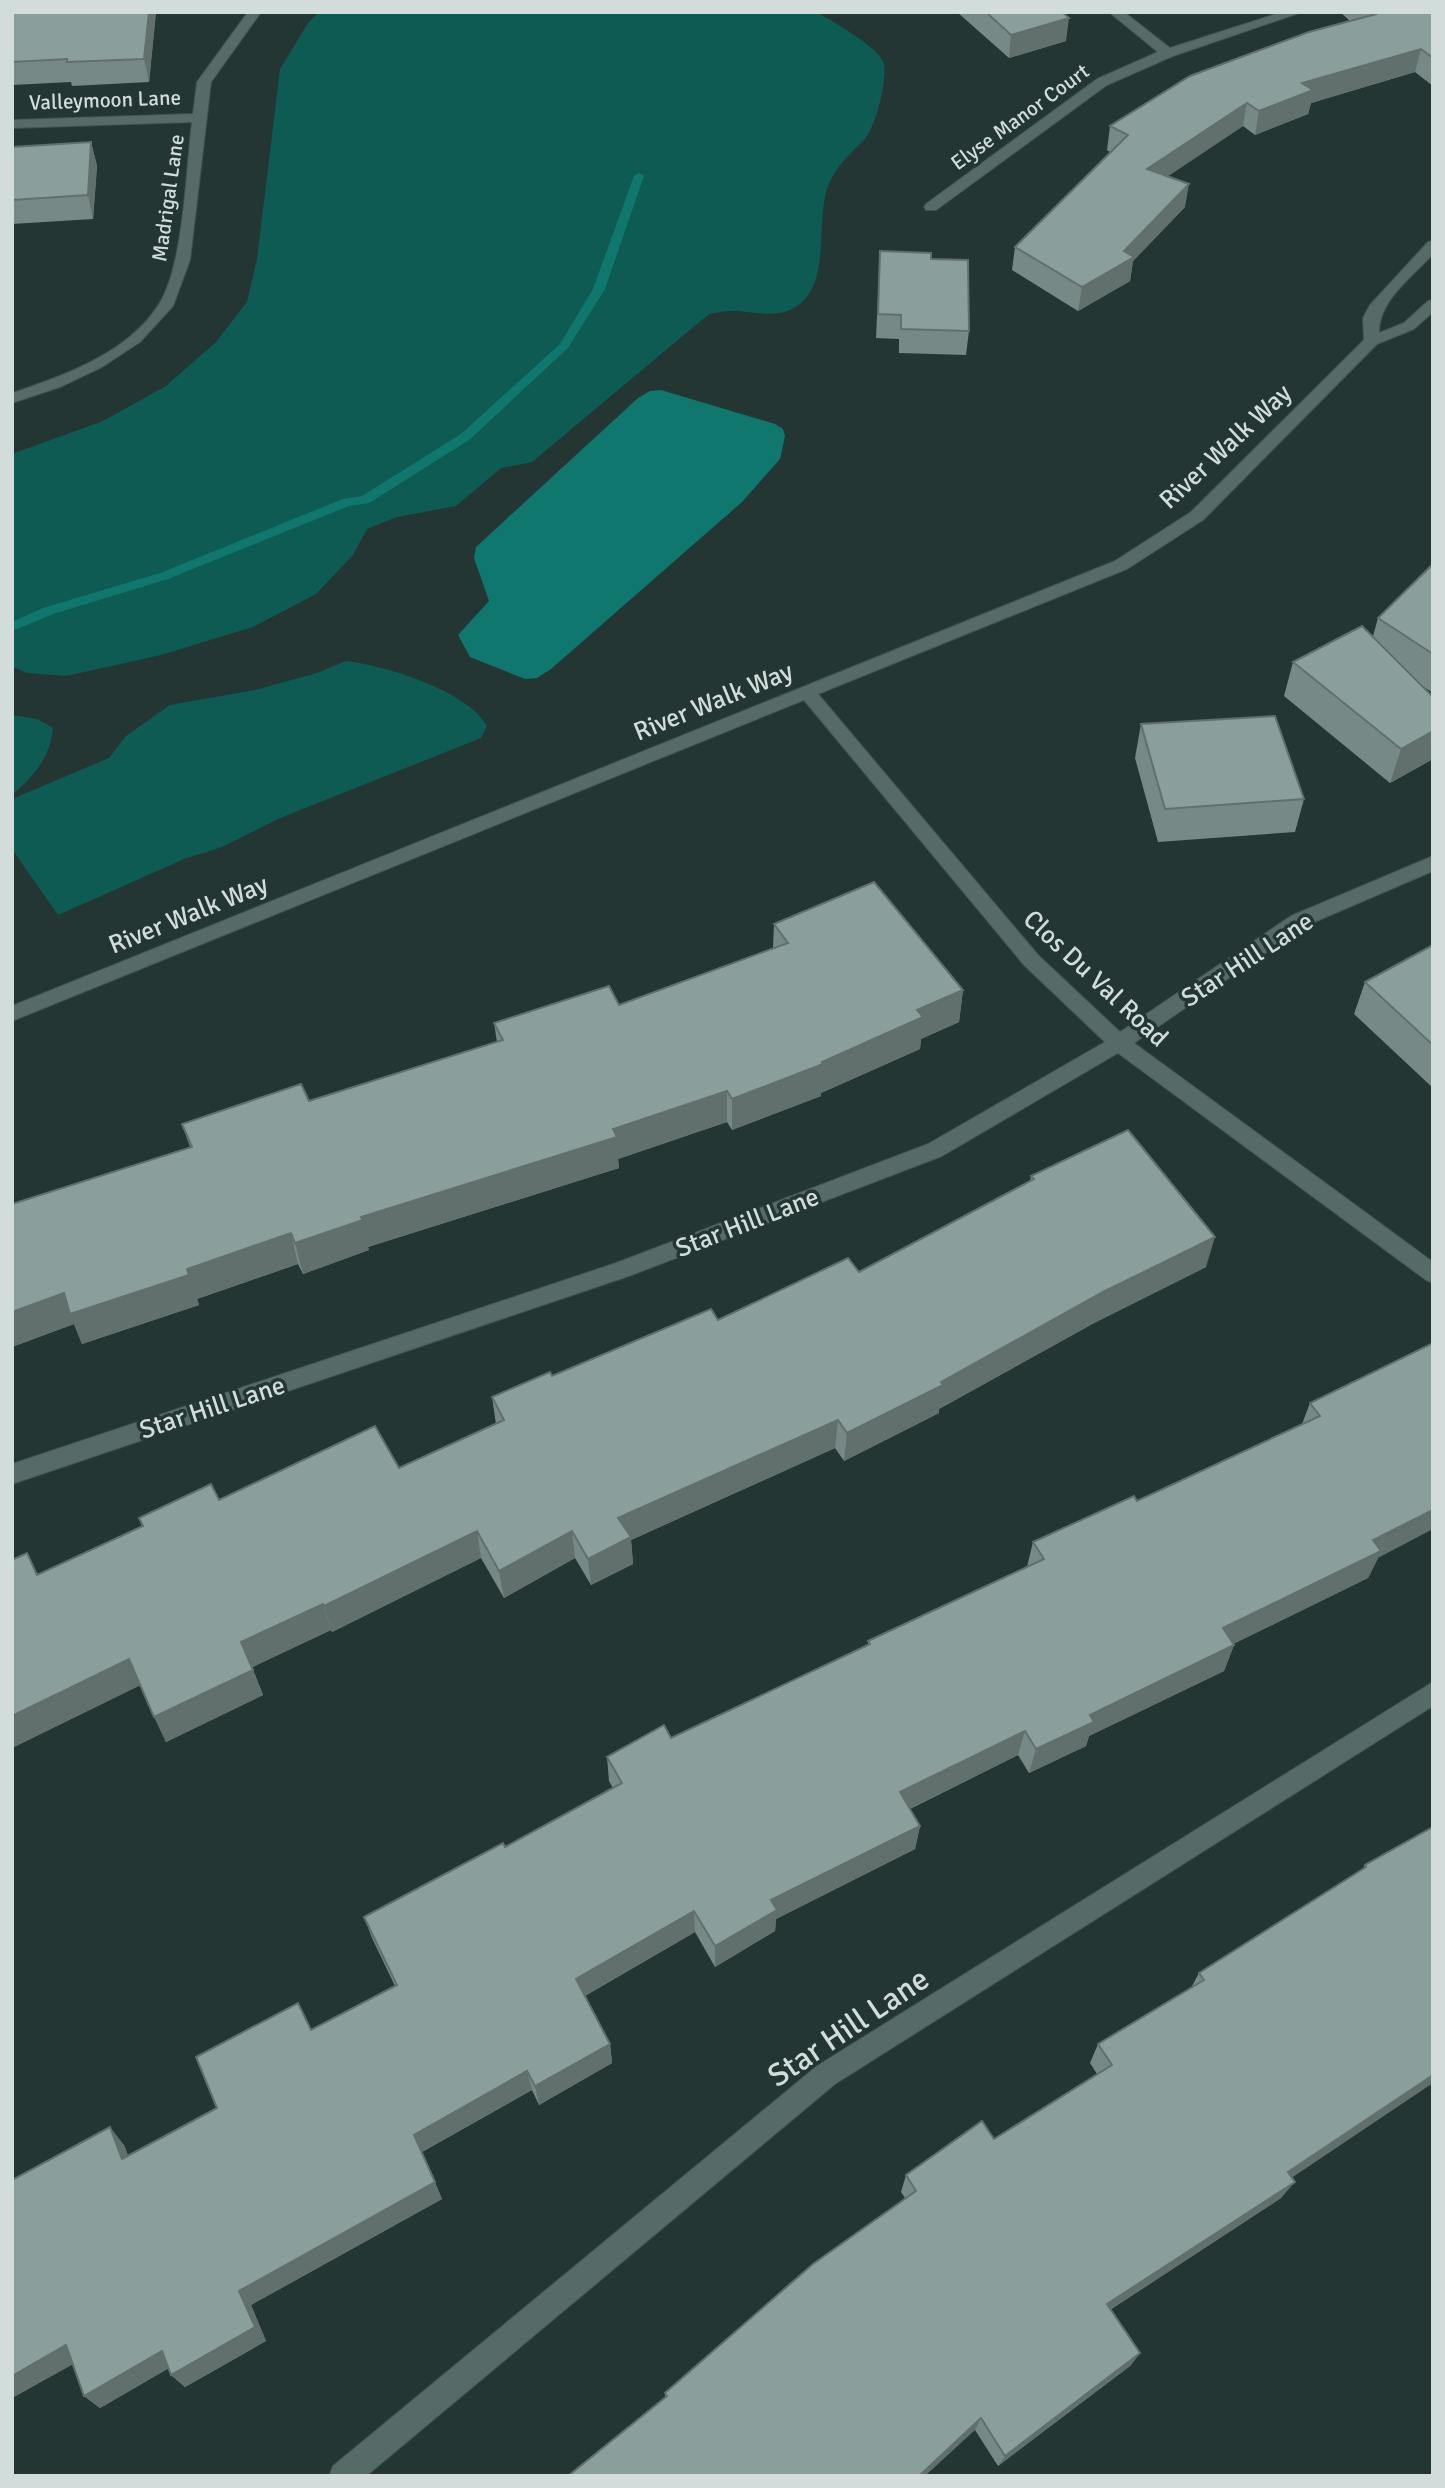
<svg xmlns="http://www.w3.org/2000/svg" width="1445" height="2488" viewBox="0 0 1445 2488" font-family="Signika,sans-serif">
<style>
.green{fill:#0e5b54}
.water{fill:#10776e}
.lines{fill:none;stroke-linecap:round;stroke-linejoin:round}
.stream{fill:#10776e;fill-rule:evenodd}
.street-casing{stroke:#425251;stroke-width:2}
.street{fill:#566a67;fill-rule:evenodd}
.wall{fill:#778986}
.shaded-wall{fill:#616f6d}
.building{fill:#8a9f9c;stroke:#616f6d;stroke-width:2}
.labels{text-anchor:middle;stroke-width:7;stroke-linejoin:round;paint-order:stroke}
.far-street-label{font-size:21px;fill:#d1dcdb;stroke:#233634}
.street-label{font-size:26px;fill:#d1dcdb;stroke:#233634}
.near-street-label{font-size:32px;fill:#d1dcdb;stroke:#233634}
</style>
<rect width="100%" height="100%" fill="#233634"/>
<!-- green -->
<g class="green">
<path d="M 319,12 L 817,12 C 832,22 880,47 884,64 C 887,81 876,127 864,140 C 850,154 836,166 828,186 C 816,217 830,279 801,303 C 781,320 758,312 735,311 C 726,310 717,313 709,314 L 532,462 L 501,468 L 456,506 L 397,517 L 367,529 L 353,555 L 316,594 L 253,627 L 161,655 L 66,676 L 28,673 L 12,667 L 12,454 L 103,421 L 166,386 L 216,342 L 247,302 L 257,259 L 280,69 L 308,23 Z"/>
<path d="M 346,661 C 384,665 468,691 487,726 L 481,738 L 280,818 L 222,847 L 184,859 L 58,915 L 12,849 L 12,799 L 109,758 L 126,736 L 170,705 L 255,690 L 317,673 Z"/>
<path d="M 12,715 L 37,719 L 53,728 C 50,758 34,776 12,795 Z"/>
</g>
<!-- water -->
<polygon class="water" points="661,390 775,424 783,429 785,436 780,459 742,502 551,669 537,678 525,679 470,657 458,635 489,601 474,558 476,547 638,398 650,391"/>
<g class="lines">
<!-- stream -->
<polygon class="stream" points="639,173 644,176 605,289 568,348 469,440 369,503 349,506 168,579 53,614 12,631 12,622 43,608 160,573 343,499 362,496 461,434 560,344 593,289 634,176"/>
<!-- street casing -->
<g class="street-casing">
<g id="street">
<path d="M 248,12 L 261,12 L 211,82 L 190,260 L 173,306 L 140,342 L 102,367 L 60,387 L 12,403 L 12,393 C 65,376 136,350 163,297 C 184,254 186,172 192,122 L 12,128 L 12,120 L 193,114 L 197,82 Z"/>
<polygon points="1109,12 1124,12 1170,48 1282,12 1302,12 1173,56 1107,85 936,210 926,210 924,207 926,204 1097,79 1158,52"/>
<path d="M 1433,241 L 1433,254 C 1413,276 1378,301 1379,333 L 1404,323 L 1428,301 L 1433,300 L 1433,312 L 1414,329 L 1377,344 L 1203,520 L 1127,569 L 818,694 L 1038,955 L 1120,1032 L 1291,916 L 1433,856 L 1433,871 L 1305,926 L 1134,1043 L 1433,1262 L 1433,1283 L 1426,1280 L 1118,1053 L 942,1156 L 629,1276 L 12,1484 L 12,1464 L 616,1263 L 928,1144 L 1105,1042 L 1024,965 L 804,700 L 12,1021 L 12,1006 L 1115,561 L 1191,512 L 1364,340 L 1363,318 L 1370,305 L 1428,242 Z"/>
<polygon points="1433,1682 1433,1706 835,2084 366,2476 329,2476 333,2466 817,2066"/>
</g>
</g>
<!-- street -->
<use href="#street" class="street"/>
</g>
<!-- wall -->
<g class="wall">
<polygon points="12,12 156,12 149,82 72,86 71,82 12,85"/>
<polygon points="957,12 1062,12 1066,41 1009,58"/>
<polygon points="1340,12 1433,12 1433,86 1415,72 1311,103 1308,114 1255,135 1243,126 1168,176 1185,207 1133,261 1130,281 1078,311 1012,270 1015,247 1110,152 1107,150 1110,126 1350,21"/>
<polygon points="91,142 97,166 93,219 12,224 12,147"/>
<polygon points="880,251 931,259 969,331 966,355 899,353 899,339 876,338"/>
<polygon points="1433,564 1433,693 1421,685 1433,697 1433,759 1390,783 1284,696 1293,662 1373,636 1378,618"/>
<polygon points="1141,724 1304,799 1295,832 1158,842 1135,758"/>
<polygon points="774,924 963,990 959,1022 921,1039 920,1049 821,1093 821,1096 732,1130 727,1122 618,1159 619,1168 368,1247 369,1250 303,1274 298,1264 197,1299 199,1305 82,1344 74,1324 12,1347 12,1204 190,1147 182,1124 309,1101 497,1042 494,1023 619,1005 773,948"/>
<polygon points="1433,945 1433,1088 1354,1014 1365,982"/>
<polygon points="1031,1176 1206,1267 1096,1322 939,1409 939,1413 844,1461 835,1448 631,1540 633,1564 591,1585 575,1558 504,1598 481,1558 332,1632 331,1630 252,1667 263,1695 166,1742 140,1685 12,1748 12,1560 39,1574 219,1500 399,1468 496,1424 492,1397 859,1272 1030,1182"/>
<polygon points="1433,1343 1378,1558 1368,1578 1233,1644 1234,1645 1224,1671 1089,1736 1086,1746 1029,1773 1018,1755 910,1809 920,1826 915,1849 776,1919 775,1931 715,1967 695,1932 585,1996 610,2044 612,2063 539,2105 532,2090 422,2152 442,2199 251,2305 266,2341 185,2387 171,2375 169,2368 100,2408 84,2396 73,2364 12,2398 12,2180 124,2145 128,2156 217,2108 311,2030 395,1986 372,1938 364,1917 505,1847 613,1788 609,1781 607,1757 671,1738 868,1645 868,1641 1027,1567 1033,1542 1137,1501 1302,1424 1310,1403"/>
<polygon points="1433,1827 1292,2178 1281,2198 1110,2310 1140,2353 1130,2366 998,2466 975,2430 665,2397 665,2393 905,2198 901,2192 906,2175 994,2139 1097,2074 1090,2063 1098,2044 1191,1988 1199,1973 1362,1870 1365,1865"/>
</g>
<!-- shaded-wall -->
<g class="shaded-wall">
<polygon points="149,12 156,12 149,82 144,59"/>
<polygon points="1069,18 1066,41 1009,58 1011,35"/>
<polygon points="1421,49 1415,72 1311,103 1308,114 1255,135 1259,111 1302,83"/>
<polygon points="1247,103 1243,126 1143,193 1147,169"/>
<polygon points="91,142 97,166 93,219 88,195"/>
<polygon points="1189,184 1185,207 1133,261 1130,281 1078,311 1082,287 1124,251"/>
<polygon points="1433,731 1433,759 1390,783 1401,749"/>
<polygon points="963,990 959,1022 921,1039 920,1049 821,1093 821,1096 732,1130 732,1099 917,1010"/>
<polygon points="727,1091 727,1122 618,1159 619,1168 368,1247 369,1250 303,1274 295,1243 361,1217 613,1129"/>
<polygon points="291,1233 298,1264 197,1299 199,1305 82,1344 74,1324 12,1347 12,1312 64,1293 187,1269"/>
<polygon points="1215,1237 1206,1267 1096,1322 939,1409 939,1413 844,1461 847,1433 1103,1292"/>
<polygon points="838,1420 835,1448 631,1540 633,1564 591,1585 588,1559 618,1518"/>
<polygon points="1433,1510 1433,1529 1378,1558 1368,1578 1213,1654 1223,1628 1373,1540"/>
<polygon points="477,1531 481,1558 332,1632 324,1606"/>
<polygon points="572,1531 575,1558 504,1598 499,1571"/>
<polygon points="323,1604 331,1630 251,1668 241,1642"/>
<polygon points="1234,1645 1224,1671 1089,1736 1086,1746 1029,1773 1036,1749 1090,1715"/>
<polygon points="129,1659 141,1685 12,1748 12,1716"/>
<polygon points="253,1670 263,1695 166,1742 154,1717"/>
<polygon points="1025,1731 1018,1755 896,1815 900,1792"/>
<polygon points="920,1826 915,1849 776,1919 775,1931 715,1967 715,1946 771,1900"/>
<polygon points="694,1911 695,1932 579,1999 576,1979"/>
<polygon points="610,2044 612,2063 539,2105 535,2086"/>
<polygon points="527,2071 532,2090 421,2152 414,2135"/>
<polygon points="1433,2075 1433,2083 1275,2189 1288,2172"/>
<polygon points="110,2127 124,2145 136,2176 122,2159"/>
<polygon points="435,2182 442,2199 251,2305 266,2341 185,2387 171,2375 239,2291"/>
<polygon points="1295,2182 1281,2198 1097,2318 1107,2304"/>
<polygon points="66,2345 82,2359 12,2398 12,2376"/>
<polygon points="162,2351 176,2364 100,2408 84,2396"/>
<polygon points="1140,2353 1130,2366 998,2466 1005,2456"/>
<polygon points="981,2418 975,2430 925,2476 919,2476"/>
</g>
<!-- building -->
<g class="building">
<polygon points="12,12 149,12 144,59 67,62 67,59 12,62"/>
<polygon points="986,12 1062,12 1069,18 1011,35"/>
<polygon points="1375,12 1433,12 1433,58 1421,49 1302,83 1313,90 1259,111 1247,103 1147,169 1189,184 1124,251 1134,257 1082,287 1015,247 1128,135 1110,126 1190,76 1309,32 1376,14"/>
<polygon points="91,142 88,195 12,200 12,147"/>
<polygon points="880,251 931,253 931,259 968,260 969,331 901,329 901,315 878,314"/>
<polygon points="1433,564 1433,654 1378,618"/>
<polygon points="1362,626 1433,697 1433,731 1401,749 1293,662"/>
<polygon points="1275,716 1304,799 1165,809 1141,724"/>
<polygon points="874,882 963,990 917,1010 923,1017 822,1062 823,1064 732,1099 727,1091 613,1129 617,1137 361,1217 363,1220 295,1243 291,1233 187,1269 189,1275 70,1314 64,1293 12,1312 12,1204 192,1147 182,1124 301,1084 309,1101 503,1040 494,1023 609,986 619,1005 788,943 774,924"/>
<polygon points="1433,945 1433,1045 1365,982"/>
<polygon points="1128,1130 1215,1237 1103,1292 941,1382 943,1385 847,1433 838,1420 618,1518 631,1537 588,1559 572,1531 499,1571 477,1531 324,1606 323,1604 241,1642 253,1670 154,1717 129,1659 12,1716 12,1560 27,1553 37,1575 143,1526 139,1518 211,1484 219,1500 375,1426 399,1468 504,1420 492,1397 550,1372 552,1376 711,1309 718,1320 848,1258 859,1272 1034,1179 1031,1176"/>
<polygon points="1433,1343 1433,1510 1373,1540 1381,1551 1223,1628 1234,1645 1090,1715 1094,1722 1036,1749 1025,1731 900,1792 920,1826 771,1900 777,1910 715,1946 694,1911 576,1979 610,2044 535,2086 527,2071 414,2135 435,2182 239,2291 255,2327 171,2375 162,2351 84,2396 66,2345 12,2376 12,2180 110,2127 122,2159 217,2108 196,2057 298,2003 311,2030 397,1985 364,1917 503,1843 505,1847 622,1783 607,1757 664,1725 671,1738 870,1644 868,1641 1044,1559 1033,1542 1134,1496 1137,1501 1320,1416 1310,1403"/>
<polygon points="1433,1827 1433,2075 1288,2172 1295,2182 1107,2304 1140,2353 1005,2456 981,2418 919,2476 568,2476 667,2396 665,2393 813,2264 916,2191 906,2175 982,2121 994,2139 1112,2065 1098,2044 1204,1980 1199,1973 1366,1867 1365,1865"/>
</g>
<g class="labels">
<!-- far-street labels -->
<g class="far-street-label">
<text transform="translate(105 100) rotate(-2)" y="7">Valleymoon Lane</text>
<text transform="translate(1020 117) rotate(-36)" y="7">Elyse Manor Court</text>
<text transform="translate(168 198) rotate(-82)" y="7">Madrigal Lane</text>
</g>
<!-- street labels -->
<g class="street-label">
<text transform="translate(1225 446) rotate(-43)" y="9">River Walk Way</text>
<text transform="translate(713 701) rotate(-22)" y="9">River Walk Way</text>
<text transform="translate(188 914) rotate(-22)" y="9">River Walk Way</text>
<text transform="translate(1247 959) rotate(-33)" y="9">Star Hill Lane</text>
<text transform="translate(1096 978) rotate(43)" y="9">Clos Du Val Road</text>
<text transform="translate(747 1222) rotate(-21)" y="9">Star Hill Lane</text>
<text transform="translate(212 1407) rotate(-18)" y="9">Star Hill Lane</text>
</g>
<!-- near-street labels -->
<g class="near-street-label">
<text transform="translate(848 2027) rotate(-34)" y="11">Star Hill Lane</text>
</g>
</g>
<!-- border -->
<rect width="1445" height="2488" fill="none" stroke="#d1dcdb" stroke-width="28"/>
</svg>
